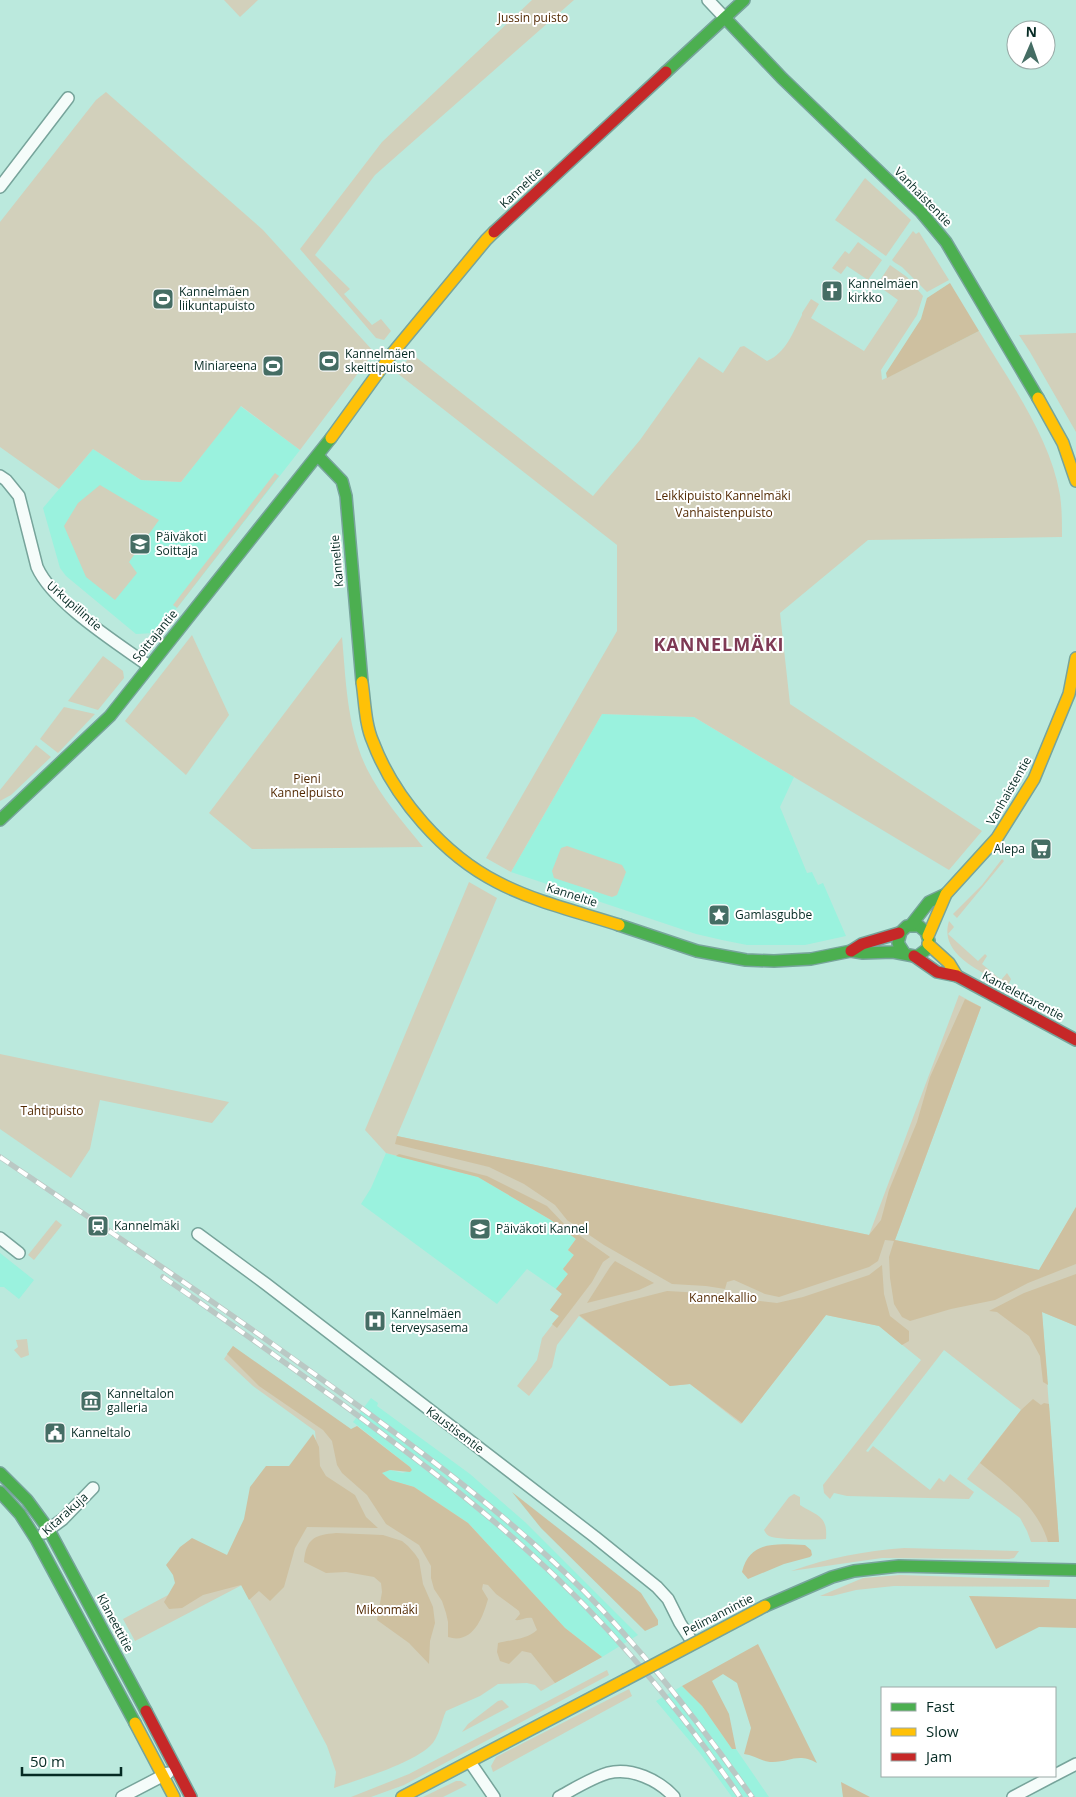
<svg xmlns="http://www.w3.org/2000/svg" width="1076" height="1797" viewBox="0 0 1076 1797" font-family="'Open Sans',sans-serif">
<style>
.built{fill:#9af2de}
.green{fill:#d2d0bb}
.forest{fill:#cec0a0}
.lines{fill:none;stroke-linecap:round;stroke-linejoin:round}
.street-casing{stroke:#77a49b;stroke-width:14}
.fast-casing{stroke:#77a49b;stroke-width:14}
.slow-casing{stroke:#77a49b;stroke-width:14}
.jam-casing{stroke:#77a49b;stroke-width:14}
.street{stroke:#f5fcfa;stroke-width:11}
.fast{stroke:#4caf50;stroke-width:11}
.slow{stroke:#ffc107;stroke-width:11}
.jam{stroke:#c62828;stroke-width:11}
.rail-casing{stroke:#bac8c4;stroke-width:5.5}
.rail{stroke:#fff;stroke-width:4;stroke-dasharray:11;stroke-linecap:butt}
.slow-bridge-casing{stroke:#77a49b;stroke-width:14;stroke-linecap:butt}
.slow-bridge{stroke:#ffc107;stroke-width:11}
.labels{text-anchor:middle;stroke-width:4;stroke-linejoin:round;paint-order:stroke}
.park-label{font-size:12px;fill:#532a03;stroke:#fff}
.street-label{font-size:12px;fill:#052a23;stroke:#fff}
.poi-label{font-size:12px;fill:#052a23;stroke:#fff;text-anchor:start}
.district-label{font-size:18px;font-weight:bold;letter-spacing:1px;fill:#7e3954;stroke:#fff}
</style>
<rect width="100%" height="100%" fill="#bbe9dd"/>
<!-- built -->
<g class="built">
<polygon points="240,406 300,450 177,608 155,633 136,634 66,576 60,568 43,508 93,449 141,480 181,482"/>
<polygon points="602,714 694,717 794,777 780,807 807,873 812,872 818,885 823,883 846,936 805,945 747,945 722,940 696,934 511,872"/>
<polygon points="386,1153 478,1177 551,1220 576,1239 568,1250 574,1255 568,1274 556,1289 527,1269 497,1304 361,1204 371,1188"/>
<polygon points="0,1253 34,1280 19,1299 4,1287 0,1287"/>
<polygon points="371,1398 378,1403 377,1406 470,1474 525,1522 638,1635 602,1657 565,1628 468,1523 414,1487 390,1480 381,1473 390,1470 403,1473 412,1470 410,1467 353,1422"/>
<polygon points="682,1686 702,1706 732,1749 736,1749 769,1797 732,1797 699,1752 656,1701"/>
</g>
<!-- green -->
<g class="green">
<polygon points="224,0 258,0 240,17"/>
<polygon points="532,0 574,0 375,175 315,255 350,289 344,294 372,325 381,319 391,331 384,340 376,338 300,249 382,142"/>
<polygon points="106,92 263,230 374,352 300,450 241,406 181,482 141,480 93,449 59,489 0,447 0,222 96,100"/>
<polygon points="865,178 911,220 886,256 835,220"/>
<polygon points="913,231 916,234 919,232 949,280 927,292 902,267 894,262 892,260"/>
<polygon points="858,242 882,260 868,280 847,266 841,274 832,268 845,251 849,254"/>
<path d="M 890,265 L 907,277 L 923,296 L 917,315 L 881,370 L 882,380 L 979,331 C 1009,381 1050,436 1060,495 C 1062,509 1062,523 1062,537 L 868,540 L 780,613 L 790,704 L 982,831 L 949,870 L 694,717 L 602,714 L 511,872 L 486,858 L 617,631 L 617,545 L 397,373 L 412,354 L 593,496 L 640,440 L 699,357 L 723,373 L 740,347 L 744,346 L 767,361 C 786,353 793,332 802,315 L 802,313 L 811,299 L 819,304 L 811,318 L 864,351 L 898,300 L 877,285 Z"/>
<polygon points="1076,333 1076,432 1030,352 1019,335"/>
<polygon points="275,473 279,476 177,608 173,605"/>
<polygon points="100,485 159,520 129,562 137,573 115,600 86,577 64,526 78,503"/>
<polygon points="192,635 229,715 186,775 125,721"/>
<path d="M 342,637 C 346,681 347,728 367,769 C 381,797 403,822 423,847 L 252,849 L 209,813 Z"/>
<polygon points="103,656 123,671 124,678 98,710 68,701"/>
<polygon points="64,707 95,714 58,753 40,739"/>
<polygon points="36,745 51,757 11,795 0,801 0,790"/>
<polygon points="567,846 622,865 626,872 617,895 612,897 554,878 552,871 561,848"/>
<polygon points="1002,859 1004,861 957,918 953,914 982,885"/>
<polygon points="469,882 497,898 397,1136 869,1235 959,995 981,1007 895,1240 1039,1270 1076,1207 1076,1326 1042,1312 1059,1542 1031,1542 1027,1531 1020,1518 967,1479 1021,1410 944,1350 866,1451 868,1452 873,1446 930,1490 939,1478 944,1482 950,1474 974,1492 969,1499 847,1496 834,1493 830,1499 824,1493 823,1485 921,1360 879,1326 826,1315 741,1424 690,1384 670,1386 579,1316 557,1345 552,1367 529,1396 517,1386 537,1360 542,1338 559,1316 550,1310 562,1294 556,1289 568,1274 563,1269 574,1255 568,1250 576,1239 551,1220 478,1177 386,1153 365,1130"/>
<path d="M 949,921 L 954,927 L 948,934 L 978,961 L 985,954 L 987,956 L 982,964 L 1001,980 L 1007,973 L 1011,979 L 1008,986 C 985,973 938,956 949,921 Z"/>
<polygon points="0,1054 229,1102 212,1123 100,1100 90,1149 71,1178 0,1129"/>
<polygon points="56,1220 62,1225 34,1260 28,1255"/>
<polygon points="27,1339 29,1355 21,1358 14,1350 18,1347 16,1340"/>
<path d="M 233,1346 L 360,1456 L 390,1480 L 414,1487 L 468,1523 L 565,1628 L 602,1657 L 541,1691 L 535,1685 L 527,1683 L 498,1684 L 480,1696 L 446,1711 C 441,1722 439,1738 430,1746 C 411,1764 360,1779 334,1788 L 336,1772 L 327,1746 L 242,1585 L 135,1641 L 123,1619 L 217,1569 L 316,1442 L 315,1431 L 253,1386 L 224,1359 Z"/>
<path d="M 794,1494 L 800,1497 L 800,1505 C 817,1516 828,1515 826,1539 C 815,1540 778,1540 769,1536 C 766,1534 766,1533 764,1530 L 789,1497 Z"/>
<path d="M 904,1548 L 1019,1551 L 1014,1558 L 1009,1559 L 882,1558 L 791,1571 C 828,1558 864,1551 904,1548 Z"/>
<polygon points="900,1575 1050,1580 1049,1587 894,1586 856,1590 832,1596 820,1596 863,1578"/>
<polygon points="607,1670 609,1675 404,1785 371,1797 351,1797 409,1774"/>
<polygon points="629,1689 632,1696 493,1772 491,1766 496,1757"/>
<polygon points="502,1700 509,1707 462,1732 468,1724 498,1701"/>
<polygon points="456,1781 461,1781 467,1785 443,1797 423,1797"/>
</g>
<!-- forest -->
<g class="forest">
<polygon points="950,283 979,331 887,378 886,373 921,319 927,298"/>
<polygon points="965,999 981,1007 895,1240 1039,1270 1076,1207 1076,1264 1028,1283 995,1300 951,1309 910,1321 902,1317 894,1304 890,1278 889,1257 894,1241 885,1240 878,1261 869,1267 779,1297 765,1294 734,1280 727,1282 725,1289 706,1286 672,1284 604,1245 567,1220 555,1205 524,1184 489,1167 395,1144 397,1136 869,1235 881,1220 889,1190 917,1122 930,1077"/>
<polygon points="399,1154 487,1176 547,1206 566,1226 610,1257 603,1262 592,1282 557,1328 552,1324 559,1316 550,1310 562,1294 556,1289 568,1274 563,1269 574,1255 568,1250 576,1239 551,1220 478,1177 396,1156"/>
<polygon points="615,1261 654,1283 639,1290 587,1303 610,1267"/>
<polygon points="882,1265 884,1294 890,1316 909,1331 909,1341 902,1345 879,1326 826,1315 742,1423 690,1384 670,1386 579,1315 624,1302 667,1291 721,1294 730,1301 744,1299 777,1303 803,1297 869,1275"/>
<polygon points="1076,1274 1076,1326 1042,1312 1048,1385 1043,1382 1040,1356 1029,1336 997,1312 989,1311 1024,1293"/>
<path d="M 233,1346 L 351,1429 L 357,1426 L 410,1467 L 412,1470 L 410,1472 L 390,1470 L 382,1473 L 390,1480 L 414,1487 L 468,1523 L 565,1628 L 602,1657 L 555,1683 L 531,1653 L 522,1651 L 509,1664 L 500,1661 L 497,1652 L 498,1643 C 510,1640 528,1639 537,1630 L 532,1618 C 525,1617 521,1621 515,1620 L 520,1614 L 519,1611 L 496,1594 L 488,1585 L 483,1584 L 482,1589 L 488,1599 C 483,1617 473,1645 448,1637 L 448,1622 L 446,1613 L 442,1601 L 434,1589 L 431,1578 L 431,1566 L 419,1545 L 386,1524 L 367,1495 L 342,1473 L 337,1465 L 332,1441 L 323,1430 L 259,1386 L 227,1354 Z"/>
<path d="M 1033,1399 L 1041,1405 L 1044,1403 L 1049,1404 L 1059,1542 L 1048,1542 C 1038,1507 1007,1485 980,1463 L 1021,1410 Z"/>
<polygon points="313,1434 319,1447 320,1466 326,1476 355,1495 366,1517 378,1528 307,1527 295,1548 284,1587 270,1601 259,1591 249,1600 241,1585 203,1595 182,1608 169,1609 164,1602 175,1583 173,1575 166,1565 180,1547 192,1538 227,1555 244,1519 250,1487 266,1466 289,1466"/>
<polygon points="512,1492 641,1593 658,1620 658,1625 645,1631 541,1528"/>
<path d="M 336,1533 L 383,1535 L 402,1541 L 408,1546 L 415,1554 L 419,1560 L 423,1584 L 433,1607 L 435,1623 L 430,1641 L 429,1664 L 409,1643 L 377,1620 L 382,1592 L 381,1583 L 374,1577 L 346,1572 L 326,1573 L 304,1562 C 306,1538 315,1535 336,1533 Z"/>
<path d="M 805,1545 L 811,1550 L 812,1555 L 810,1557 L 784,1564 L 748,1579 L 742,1572 C 750,1539 779,1544 805,1545 Z"/>
<polygon points="969,1596 1076,1599 1076,1628 1039,1627 996,1649"/>
<path d="M 758,1644 L 817,1763 C 797,1752 790,1763 770,1762 C 761,1761 753,1755 744,1754 L 751,1728 L 737,1683 L 723,1674 L 712,1681 L 729,1714 L 736,1749 L 732,1749 L 702,1706 L 682,1686 Z"/>
<polygon points="841,1782 870,1797 843,1797"/>
</g>
<g class="lines">
<!-- street casing -->
<g class="street-casing">
<g id="street">
<polyline points="708,0 725,18"/>
<polyline points="0,187 68,98"/>
<path d="M 0,476 L 6,480 L 19,496 L 37,567 C 53,603 117,643 149,666"/>
<polyline points="198,1234 266,1284 595,1537 657,1587 668,1599 680,1623 693,1643"/>
<polyline points="0,1238 19,1253"/>
<polyline points="44,1533 63,1519 93,1488"/>
<polyline points="470,1762 494,1797"/>
<polyline points="1055,1775 1076,1764"/>
<polyline points="122,1797 168,1773"/>
<path d="M 559,1797 C 572,1790 593,1777 608,1773 C 631,1767 659,1780 674,1797"/>
<polyline points="1013,1797 1053,1776"/>
</g>
</g>
<!-- fast casing -->
<g class="fast-casing">
<g id="fast">
<polyline points="725,18 782,78 921,212 946,242 1038,398"/>
<polyline points="666,72 744,0"/>
<polyline points="318,456 342,481 346,496 362,682"/>
<polyline points="0,820 110,716 331,438"/>
<polyline points="619,925 697,951 746,960 774,961 811,959 851,951 863,953 893,952 914,956 919,955 927,949 929,941 926,932 919,926 907,926 901,932 898,943 905,954"/>
<polyline points="911,925 929,902 946,894"/>
<polyline points="0,1473 27,1500 49,1530 146,1711"/>
<polyline points="0,1492 20,1514 36,1539 135,1723"/>
<polyline points="765,1606 832,1577 854,1571 899,1566 1076,1570"/>
</g>
</g>
<!-- slow casing -->
<g class="slow-casing">
<g id="slow">
<polyline points="1038,398 1063,443 1076,481"/>
<polyline points="331,438 391,355 486,240 494,232"/>
<path d="M 362,682 C 365,702 365,724 373,742 C 394,798 444,855 497,882 C 535,902 579,912 619,925"/>
<polyline points="928,936 946,894 997,838 1034,779 1069,694 1076,658"/>
<polyline points="928,944 949,963 957,976"/>
<polyline points="135,1723 174,1797"/>
<polyline points="402,1797 625,1680"/>
</g>
</g>
<!-- jam casing -->
<g class="jam-casing">
<g id="jam">
<polyline points="494,232 666,72"/>
<polyline points="851,951 862,944 899,933"/>
<polyline points="914,956 937,972 957,976 1076,1040"/>
<polyline points="146,1711 191,1797"/>
</g>
</g>
<!-- street -->
<use href="#street" class="street"/>
<!-- fast -->
<use href="#fast" class="fast"/>
<!-- slow -->
<use href="#slow" class="slow"/>
<!-- jam -->
<use href="#jam" class="jam"/>
<!-- rail casing -->
<g class="rail-casing">
<g id="rail">
<path d="M 0,1157 C 118,1237 237,1317 353,1402 C 434,1461 514,1521 585,1592 C 647,1655 701,1725 752,1797"/>
<path d="M 163,1277 C 226,1320 287,1364 349,1409 C 411,1455 473,1501 530,1553 C 610,1625 680,1709 740,1797"/>
</g>
</g>
<!-- rail -->
<use href="#rail" class="rail"/>
<!-- slow-bridge casing -->
<g class="slow-bridge-casing">
<polyline id="slow-bridge" points="625,1680 765,1606"/>
</g>
<!-- slow-bridge -->
<use href="#slow-bridge" class="slow-bridge"/>
</g>
<!-- icons -->
<defs>
<g id="church-square" transform="scale(1.125)"><rect x="-9" y="-9" width="18" height="18" rx="4" fill="#456d64" stroke="#fff"/><path d="M-1.2-6h2.4v3.5h3.3v2.4h-3.3V6h-2.4V-.1h-3.3v-2.4h3.3Z" fill="#fff"/></g>
<g id="stadium-square" transform="scale(1.125)"><rect x="-9" y="-9" width="18" height="18" rx="4" fill="#456d64" stroke="#fff"/><path d="M0-5a6.5 5 0 1 0 0 10a6.5 5 0 1 0 0-10ZM-3.5-1.8h7v3.6h-7Z" fill="#fff"/></g>
<g id="school-square" transform="scale(1.125)"><rect x="-9" y="-9" width="18" height="18" rx="4" fill="#456d64" stroke="#fff"/><path d="M0-5L7-2L0 1L-7-2ZM-4 1L0 2.5L4 1V4Q0 6-4 4Z" fill="#fff"/></g>
<g id="supermarket-square" transform="scale(1.125)"><rect x="-9" y="-9" width="18" height="18" rx="4" fill="#456d64" stroke="#fff"/><path d="M-6-5.5h2.5l.6 2H6L4.5 2H-2.5L-4.4-4H-6ZM-1.5 3.2a1.3 1.3 0 1 0 .1 0ZM3 3.2a1.3 1.3 0 1 0 .1 0Z" fill="#fff"/></g>
<g id="sight-square" transform="scale(1.125)"><rect x="-9" y="-9" width="18" height="18" rx="4" fill="#456d64" stroke="#fff"/><path d="M0-6L1.8-2.2L6-1.7L2.9 1.2L3.7 5.4L0 3.3L-3.7 5.4L-2.9 1.2L-6-1.7L-1.8-2.2Z" fill="#fff"/></g>
<g id="station-square" transform="scale(1.125)"><rect x="-9" y="-9" width="18" height="18" rx="4" fill="#456d64" stroke="#fff"/><path d="M-3-6H3Q5-6 5-4V2Q5 4 3 4L4.5 6H3L1.5 4h-3L-3 6H-4.5L-3 4Q-5 4-5 2V-4Q-5-6-3-6ZM-3.5-4v3h7v-3ZM-3.5 1v1.5H-2V1ZM2 1v1.5H3.5V1Z" fill="#fff"/></g>
<g id="hospital-square" transform="scale(1.125)"><rect x="-9" y="-9" width="18" height="18" rx="4" fill="#456d64" stroke="#fff"/><path d="M-5-5h3v3.5h4V-5h3V5h-3V1.5h-4V5h-3Z" fill="#fff"/></g>
<g id="museum-square" transform="scale(1.125)"><rect x="-9" y="-9" width="18" height="18" rx="4" fill="#456d64" stroke="#fff"/><path d="M0-6L6-3V-2H-6V-3ZM-5-1h2V3h-2ZM-1-1h2V3h-2ZM3-1h2V3H3ZM-6 4H6V6H-6Z" fill="#fff"/></g>
<g id="civic-square" transform="scale(1.125)"><rect x="-9" y="-9" width="18" height="18" rx="4" fill="#456d64" stroke="#fff"/><path d="M-.6-6.5H3V-4.5H.6V-3L4-1V1h2V6H-6V1h2V-1L-.6-3ZM-1.2 2.5V6h2.4V2.5Z" fill="#fff"/></g>
</defs>
<g fill-rule="evenodd">
<use href="#church-square" x="832" y="291"/>
<use href="#stadium-square" x="163" y="299"/>
<use href="#stadium-square" x="329" y="361"/>
<use href="#stadium-square" x="273" y="366"/>
<use href="#school-square" x="140" y="544"/>
<use href="#supermarket-square" x="1041" y="849"/>
<use href="#sight-square" x="719" y="915"/>
<use href="#station-square" x="98" y="1226"/>
<use href="#school-square" x="480" y="1229"/>
<use href="#hospital-square" x="375" y="1321"/>
<use href="#museum-square" x="91" y="1401"/>
<use href="#civic-square" x="55" y="1433"/>
</g>
<g class="labels">
<!-- park labels -->
<g class="park-label">
<text x="533" y="22">Jussin puisto</text>
<text x="723" y="500">Leikkipuisto Kannelmäki</text>
<text x="724" y="517">Vanhaistenpuisto</text>
<text x="307" y="783">Pieni<tspan x="307" dy="14">Kannelpuisto</tspan></text>
<text x="52" y="1115">Tahtipuisto</text>
<text x="723" y="1302">Kannelkallio</text>
<text x="387" y="1614">Mikonmäki</text>
</g>
<!-- street labels -->
<g class="street-label">
<text transform="translate(521 188) rotate(-43)" y="4">Kanneltie</text>
<text transform="translate(923 197) rotate(46)" y="4">Vanhaistentie</text>
<text transform="translate(337 561) rotate(-95)" y="4">Kanneltie</text>
<text transform="translate(74 606) rotate(41)" y="4">Urkupillintie</text>
<text transform="translate(155 636) rotate(-51)" y="4">Soittajantie</text>
<text transform="translate(1009 791) rotate(-60)" y="4">Vanhaistentie</text>
<text transform="translate(572 895) rotate(18)" y="4">Kanneltie</text>
<text transform="translate(1023 996) rotate(28)" y="4">Kantelettarentie</text>
<text transform="translate(455 1430) rotate(37)" y="4">Kaustisentie</text>
<text transform="translate(65 1514) rotate(-42)" y="4">Kitarakuja</text>
<text transform="translate(718 1615) rotate(-27)" y="4">Pelimannintie</text>
<text transform="translate(115 1623) rotate(62)" y="4">Klaneettitie</text>
</g>
<!-- poi labels -->
<g class="poi-label">
<text x="848" y="288">Kannelmäen<tspan x="848" dy="14">kirkko</tspan></text>
<text x="179" y="296">Kannelmäen<tspan x="179" dy="14">liikuntapuisto</tspan></text>
<text x="345" y="358">Kannelmäen<tspan x="345" dy="14">skeittipuisto</tspan></text>
<text x="257" y="370" text-anchor="end">Miniareena</text>
<text x="156" y="541">Päiväkoti<tspan x="156" dy="14">Soittaja</tspan></text>
<text x="1025" y="853" text-anchor="end">Alepa</text>
<text x="735" y="919">Gamlasgubbe</text>
<text x="114" y="1230">Kannelmäki</text>
<text x="496" y="1233">Päiväkoti Kannel</text>
<text x="391" y="1318">Kannelmäen<tspan x="391" dy="14">terveysasema</tspan></text>
<text x="107" y="1398">Kanneltalon<tspan x="107" dy="14">galleria</tspan></text>
<text x="71" y="1437">Kanneltalo</text>
</g>
<!-- district labels -->
<g class="district-label">
<text x="719" y="651">KANNELMÄKI</text>
</g>
</g>
<!-- legend -->
<rect x="881" y="1687" width="175" height="90" fill="#ffffff" stroke="#9baaa7"/>
<rect x="891" y="1703" width="25" height="8" fill="#4caf50" stroke="#9baaa7"/>
<text x="926" y="1712" font-size="15" fill="#052a23">Fast</text>
<rect x="891" y="1728" width="25" height="8" fill="#ffc107" stroke="#9baaa7"/>
<text x="926" y="1737" font-size="15" fill="#052a23">Slow</text>
<rect x="891" y="1753" width="25" height="8" fill="#c62828" stroke="#9baaa7"/>
<text x="926" y="1762" font-size="15" fill="#052a23">Jam</text>
<!-- north arrow -->
<g transform="translate(1031 45) rotate(2)"><circle r="24" fill="#ffffff" stroke="#9baaa7"/>
<path d="M0-4L9 19L0 12L-9 19Z" fill="#456d64"/>
<text y="-8" font-size="14" font-weight="bold" text-anchor="middle" fill="#052a23">N</text>
</g>
<!-- scale -->
<path d="M22 1767v8h99v-8" fill="none" stroke="#052a23" stroke-width="2.5"/>
<text x="30" y="1767" font-size="15" fill="#052a23" stroke="#ffffff" stroke-width="4" paint-order="stroke">50 m</text>
</svg>
